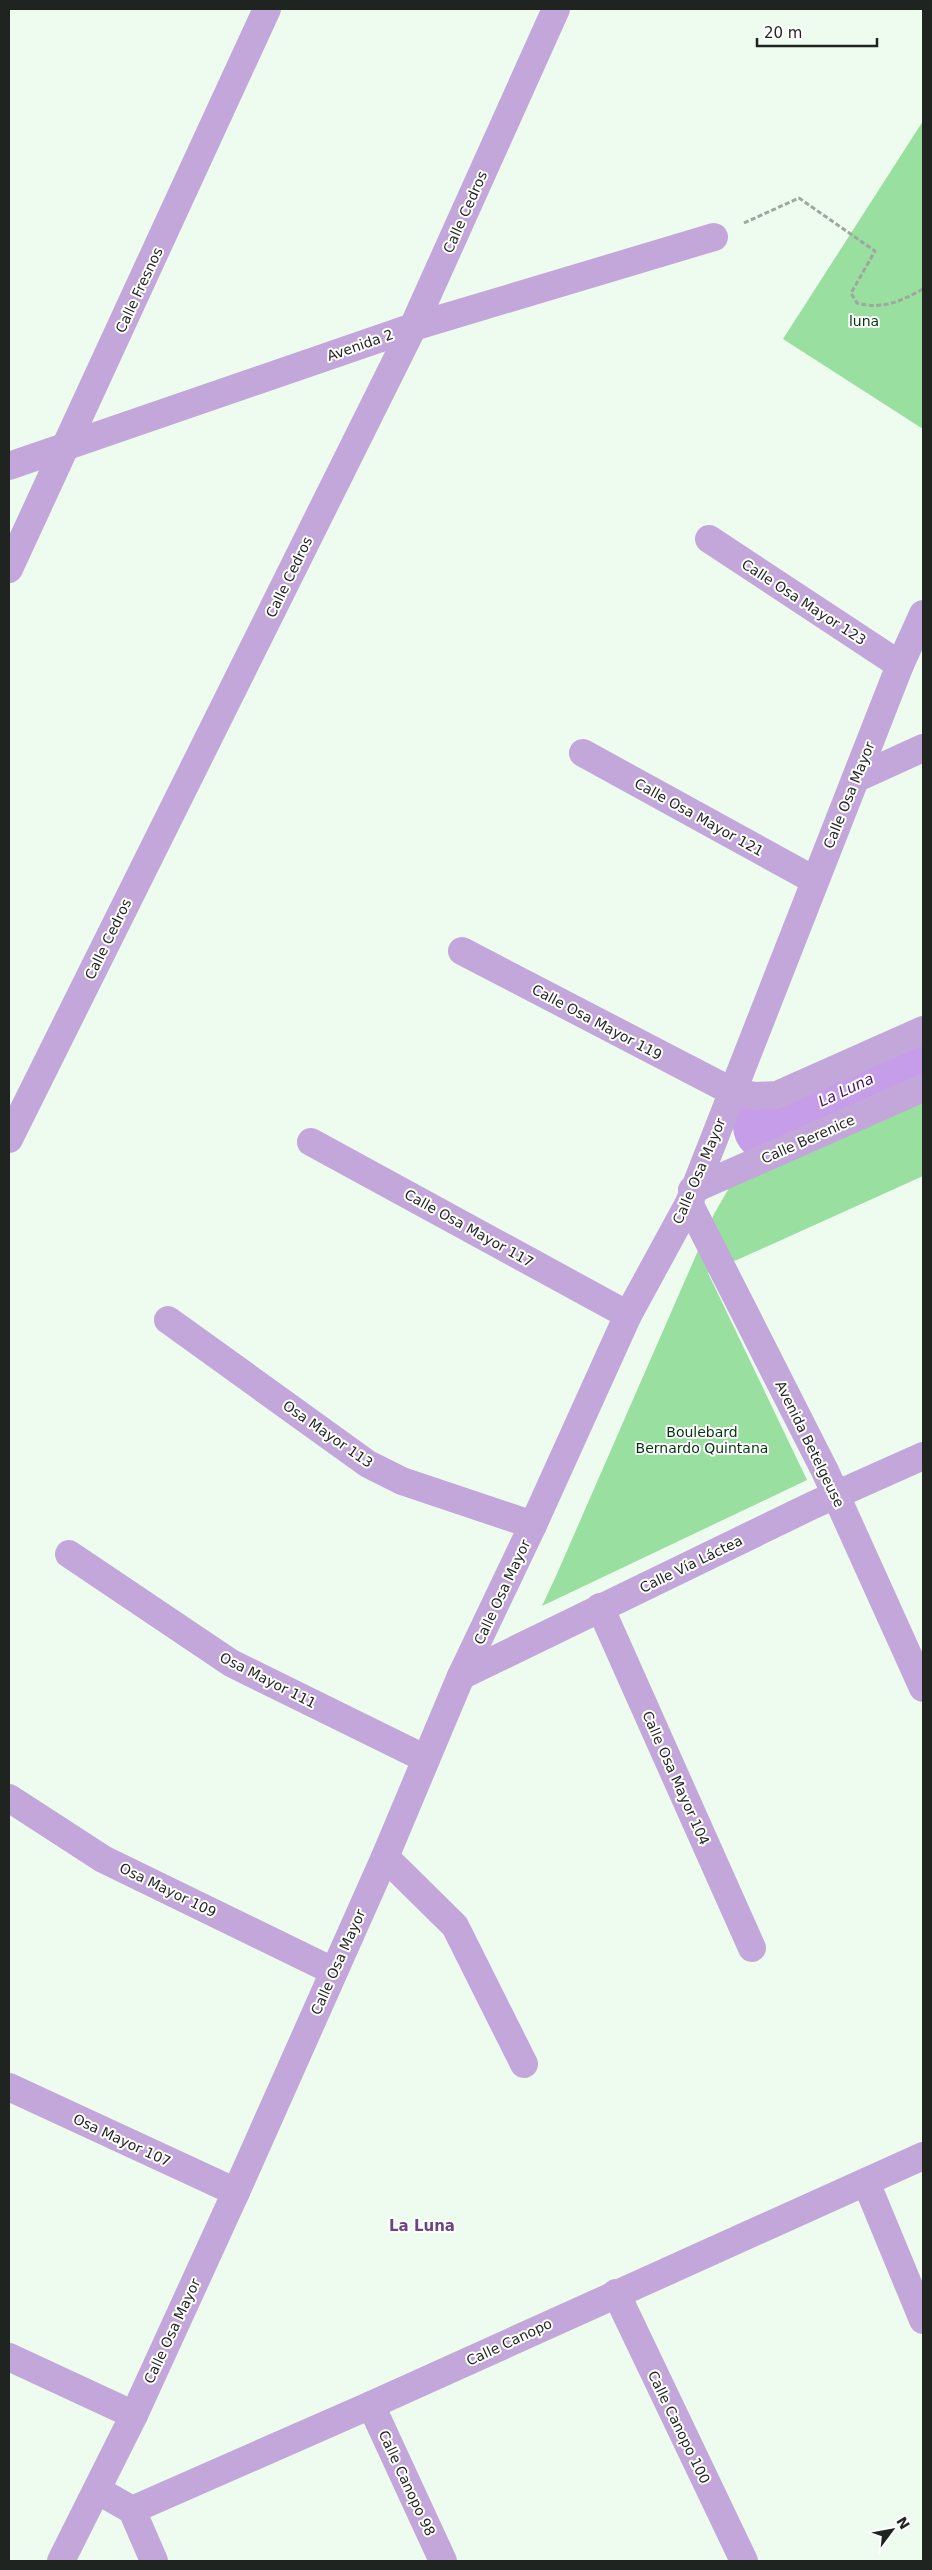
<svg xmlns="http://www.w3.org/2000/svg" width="932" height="2570" viewBox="0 0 932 2570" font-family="'DejaVu Sans',sans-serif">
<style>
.green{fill:#99df9f}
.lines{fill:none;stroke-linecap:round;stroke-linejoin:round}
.river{stroke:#c69de9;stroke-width:72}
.path{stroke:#9ea89f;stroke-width:3;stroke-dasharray:5 2.5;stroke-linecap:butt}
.minor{stroke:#c3a7db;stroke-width:28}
.tertiary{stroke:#c3a7db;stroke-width:28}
.labels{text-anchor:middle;stroke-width:4;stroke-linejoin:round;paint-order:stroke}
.street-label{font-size:14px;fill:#1f2420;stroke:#fff}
.park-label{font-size:14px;fill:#00360e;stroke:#fff}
.water-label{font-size:15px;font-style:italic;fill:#480f69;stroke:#fff}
.neighbourhood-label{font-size:15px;font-weight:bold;fill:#674681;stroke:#fff}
</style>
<rect width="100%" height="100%" fill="#eefbef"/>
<!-- green -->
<g class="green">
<polygon points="923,121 923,429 783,339"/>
<polygon points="923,1043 923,1176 708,1273 807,1480 542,1606 556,1576 714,1214 771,1116"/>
</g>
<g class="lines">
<!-- river -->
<polyline class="river" points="769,1126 923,1055"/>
<!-- path -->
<path class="path" d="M 744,223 L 799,198 L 875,251 L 851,293 L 857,303 C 883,310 901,301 923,289"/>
<!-- minor -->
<g class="minor">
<polyline points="9,466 413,327 714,237"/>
<polyline points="709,539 900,665"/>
<polyline points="9,569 267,9"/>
<polyline points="583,753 814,880"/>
<polyline points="857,778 923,748"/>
<polyline points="462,951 733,1092 755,1096 777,1095 923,1030"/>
<polyline points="9,1139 413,327 556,9"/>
<polyline points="311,1142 628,1315"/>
<polyline points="692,1190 923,1088"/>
<polyline points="689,1203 825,1471 923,1688"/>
<polyline points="168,1320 368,1464 402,1481 533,1525"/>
<polyline points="69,1554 231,1663 426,1759"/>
<polyline points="600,1607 752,1948"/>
<polyline points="461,1676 811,1506 923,1456"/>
<polyline points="9,1798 103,1859 333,1971"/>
<polyline points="385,1857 455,1926 524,2064"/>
<polyline points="9,2087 236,2192"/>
<polyline points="866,2182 923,2320"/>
<polyline points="616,2293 744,2561"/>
<polyline points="9,2357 134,2415"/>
<polyline points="371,2405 443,2561"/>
<polyline points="97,2490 132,2510"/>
<polyline points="132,2510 371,2405 923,2156"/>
<polyline points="132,2510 154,2561"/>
</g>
<!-- tertiary -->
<polyline class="tertiary" points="61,2561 134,2415 236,2192 385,1857 461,1676 533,1525 628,1315 689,1203 900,665 923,614"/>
</g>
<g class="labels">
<!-- street labels -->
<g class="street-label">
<text transform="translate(465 212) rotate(-66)" y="5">Calle Cedros</text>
<text transform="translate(139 290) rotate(-65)" y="5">Calle Fresnos</text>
<text transform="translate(360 345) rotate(-19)" y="5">Avenida 2</text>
<text transform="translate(289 577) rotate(-64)" y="5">Calle Cedros</text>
<text transform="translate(804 602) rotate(33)" y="5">Calle Osa Mayor 123</text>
<text transform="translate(849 795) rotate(-68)" y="5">Calle Osa Mayor</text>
<text transform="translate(699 817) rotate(29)" y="5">Calle Osa Mayor 121</text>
<text transform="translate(108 939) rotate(-64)" y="5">Calle Cedros</text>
<text transform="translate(597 1022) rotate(28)" y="5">Calle Osa Mayor 119</text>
<text transform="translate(808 1139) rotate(-24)" y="5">Calle Berenice</text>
<text transform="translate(699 1171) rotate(-67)" y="5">Calle Osa Mayor</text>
<text transform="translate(469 1228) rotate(29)" y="5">Calle Osa Mayor 117</text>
<text transform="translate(328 1434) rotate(35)" y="5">Osa Mayor 113</text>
<text transform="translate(810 1444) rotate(64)" y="5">Avenida Betelgeuse</text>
<text transform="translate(691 1564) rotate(-26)" y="5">Calle Vía Láctea</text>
<text transform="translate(502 1592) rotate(-65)" y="5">Calle Osa Mayor</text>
<text transform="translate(268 1680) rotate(27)" y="5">Osa Mayor 111</text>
<text transform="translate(676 1778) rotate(66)" y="5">Calle Osa Mayor 104</text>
<text transform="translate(168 1890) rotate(26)" y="5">Osa Mayor 109</text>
<text transform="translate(338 1962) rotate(-66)" y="5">Calle Osa Mayor</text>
<text transform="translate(122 2140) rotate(25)" y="5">Osa Mayor 107</text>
<text transform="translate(172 2331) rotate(-65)" y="5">Calle Osa Mayor</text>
<text transform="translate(509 2342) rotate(-25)" y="5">Calle Canopo</text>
<text transform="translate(679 2427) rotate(64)" y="5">Calle Canopo 100</text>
<text transform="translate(407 2483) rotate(65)" y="5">Calle Canopo 98</text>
</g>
<!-- park labels -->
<g class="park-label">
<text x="864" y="326">luna</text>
<text x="702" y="1437">Boulebard<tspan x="702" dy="16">Bernardo Quintana</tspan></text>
</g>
<!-- water labels -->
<g class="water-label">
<text transform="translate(846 1090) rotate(-25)" y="5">La Luna</text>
</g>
<!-- neighbourhood labels -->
<g class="neighbourhood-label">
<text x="422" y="2231">La Luna</text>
</g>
</g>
<!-- border -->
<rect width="932" height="2570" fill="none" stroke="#1f2420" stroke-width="20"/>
<!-- north arrow -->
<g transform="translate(892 2530) rotate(58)" stroke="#ffffff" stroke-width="4" paint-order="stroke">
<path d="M0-4L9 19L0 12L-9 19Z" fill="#1f2420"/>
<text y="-8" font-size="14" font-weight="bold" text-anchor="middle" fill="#1f2420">N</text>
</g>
<!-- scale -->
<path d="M757 38v8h120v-8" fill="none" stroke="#1f2420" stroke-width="2.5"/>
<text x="764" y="38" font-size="15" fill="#1f2420" stroke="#ffffff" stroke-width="4" paint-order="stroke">20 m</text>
</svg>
